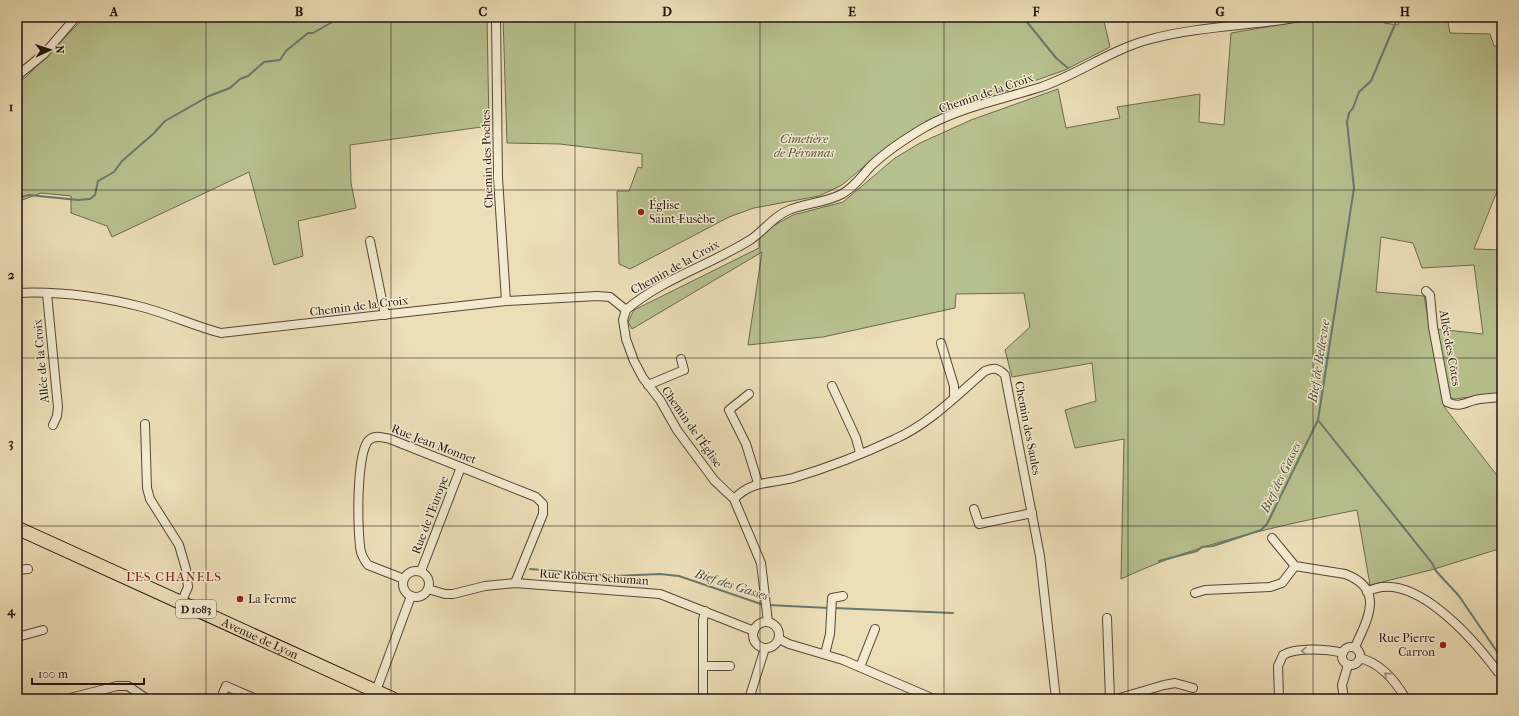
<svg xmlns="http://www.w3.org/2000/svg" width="1519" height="716" viewBox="0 0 1519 716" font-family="'IM FELL French Canon',serif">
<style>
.green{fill:#b7c18f;stroke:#6c6a4f}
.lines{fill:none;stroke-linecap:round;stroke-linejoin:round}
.stream{stroke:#69796c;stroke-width:2}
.minor-casing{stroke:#544639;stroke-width:10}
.primary-casing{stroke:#21140f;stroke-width:15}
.minor{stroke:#f3ead0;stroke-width:8}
.primary{stroke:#ecdeb7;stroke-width:13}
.oneway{stroke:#948a79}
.grid{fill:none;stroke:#21140f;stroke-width:1;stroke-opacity:0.55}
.poi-dot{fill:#8f2418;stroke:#f3ead0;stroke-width:1.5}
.labels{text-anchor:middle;stroke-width:3;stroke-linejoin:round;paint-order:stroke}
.shield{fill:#f3ead0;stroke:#605449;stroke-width:1}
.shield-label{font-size:11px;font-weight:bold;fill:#21140f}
.street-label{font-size:12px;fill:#21140f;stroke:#f3ead0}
.park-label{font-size:12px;font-style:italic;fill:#56513c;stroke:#f3ead0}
.poi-label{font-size:12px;fill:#21140f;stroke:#f3ead0;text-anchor:start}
.water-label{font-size:13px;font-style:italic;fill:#4b4f45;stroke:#f3ead0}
.neighbourhood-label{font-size:13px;letter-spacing:1px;fill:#7a1f14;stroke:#f3ead0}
.neatline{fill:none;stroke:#21140f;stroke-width:1.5}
.grid-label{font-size:13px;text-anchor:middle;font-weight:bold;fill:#21140f}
</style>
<rect width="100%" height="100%" fill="#ecdeb7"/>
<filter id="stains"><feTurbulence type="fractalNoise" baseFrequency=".005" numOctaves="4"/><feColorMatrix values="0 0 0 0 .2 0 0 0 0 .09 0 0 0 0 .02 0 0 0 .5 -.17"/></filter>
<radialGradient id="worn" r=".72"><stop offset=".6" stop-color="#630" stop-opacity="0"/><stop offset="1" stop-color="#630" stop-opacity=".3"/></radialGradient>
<!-- green -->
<g class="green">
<polygon points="85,17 487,17 489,126 350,145 351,183 356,208 298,221 303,256 274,265 249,172 112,237 107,226 71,213 71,196 41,193 17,202 17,83 26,77"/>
<polygon points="503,17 1103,17 1110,47 1065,70 961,107 910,132 885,149 842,185 819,196 754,208 729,217 630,269 619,264 617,191 629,191 638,167 642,168 642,154 560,144 507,143"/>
<path d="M 1325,17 L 1384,17 L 1384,23 L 1398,25 L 1401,17 L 1447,17 L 1450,33 L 1490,34 L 1494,46 L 1502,47 L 1502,179 L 1474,249 L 1502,250 L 1502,393 L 1454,399 L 1450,397 L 1437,329 L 1483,334 L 1474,265 L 1422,268 L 1413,243 L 1381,237 L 1376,292 L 1424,296 L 1445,408 L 1502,482 L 1502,548 L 1431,570 L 1370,585 L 1357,510 C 1276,526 1195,544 1121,579 L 1124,439 L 1075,448 L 1065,410 L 1096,401 L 1092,363 L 1012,377 L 1005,350 L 1030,327 L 1024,293 L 956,294 L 955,308 L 823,337 L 748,345 L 762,252 L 632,329 L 628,322 L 634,310 L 759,248 L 759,239 L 773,226 L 793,215 L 843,202 L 895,158 L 920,143 L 971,120 L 1058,89 L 1066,128 L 1120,118 L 1117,107 L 1200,94 L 1199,122 L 1224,125 L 1231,33 Z"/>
</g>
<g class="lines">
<!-- stream -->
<g class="stream">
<polyline points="1023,17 1056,58 1068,68"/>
<polyline points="1398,17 1371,81 1359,92 1353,108 1349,113 1347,122 1354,188 1318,420 1432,563 1436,571 1459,596 1502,659"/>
<polyline points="17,198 29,195 78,200 90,199 95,195 98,181 114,172 122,161 153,134 165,121 209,96 230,88 240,79 248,76 264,62 280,60 286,51 308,33 313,33 336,20 395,19 398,17"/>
<polyline points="1159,561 1197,551 1202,547 1213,546 1261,530 1267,524 1318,420"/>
<polyline points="530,569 614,576 660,574 679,576 764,605"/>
<polyline points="768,605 829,608"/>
<polyline points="834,608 953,613"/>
</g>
<!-- minor casing -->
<g class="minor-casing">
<g id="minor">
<polyline points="496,17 498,178 506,301"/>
<polyline points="17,76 44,54 76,17"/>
<polyline points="370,241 385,315"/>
<path d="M 1426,291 L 1430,295 L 1433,327 L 1447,402 C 1459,408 1464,403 1475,400 C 1484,398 1493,398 1502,397"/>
<path d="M 17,293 C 58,291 102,297 142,307 C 169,314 194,326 221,333 L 506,301 L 597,296 L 610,297 L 626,310 C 662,279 710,265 750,240 C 764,231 772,217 789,210 C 806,203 825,203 842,194 C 855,187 862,175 872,165 C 888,150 908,137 927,126 C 962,107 1003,99 1041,87 C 1079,74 1112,49 1151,39 C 1200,26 1251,26 1300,17"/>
<polyline points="47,294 58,407 57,416 53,425"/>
<polyline points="626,310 623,320 626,339 634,361 643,378 660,400 677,430 714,480 734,499 761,563 768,622"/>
<polyline points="941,343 954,386 954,397"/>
<polyline points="648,385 684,370 681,359"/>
<polyline points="832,386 856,438 860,453"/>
<polyline points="749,394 729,410 746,444 758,483"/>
<polyline points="145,424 147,488 150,499 179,545 186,569 188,587 181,603"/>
<path d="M 734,499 C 752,480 770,484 793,478 C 827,468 863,454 895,439 C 929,424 957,395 985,371 C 994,367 998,368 1005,375 L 1040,556 L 1056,699"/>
<polyline points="974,509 979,524 1032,513"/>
<path d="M 1272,538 L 1295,566 L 1345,574 C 1386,589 1367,620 1355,647"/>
<polyline points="17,570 28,569"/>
<polyline points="421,571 461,467"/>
<circle cx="416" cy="584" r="13"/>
<path d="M 404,579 L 368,565 C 365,561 362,556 361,552 C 357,534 356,451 369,440 C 375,435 383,437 390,439 L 536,497 L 543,504 L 543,514 L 515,583"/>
<polyline points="428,589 445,594 453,594 485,586 515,583 660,594 754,631"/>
<path d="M 1367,592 C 1412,567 1474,640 1498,672"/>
<polyline points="1195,593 1205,590 1270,587 1282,583 1295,566"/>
<polyline points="1107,618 1110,699"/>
<circle cx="766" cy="635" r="13"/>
<polyline points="17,637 43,630"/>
<polyline points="779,639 789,644 843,660 934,699"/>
<circle cx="1351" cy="656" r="9"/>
<polyline points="825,654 830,634 832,598 843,596"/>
<path d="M 1360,658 C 1380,663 1396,682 1406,699"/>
<polyline points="703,666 730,666"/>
<polyline points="860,667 875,629"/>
<polyline points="223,693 226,686 256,699"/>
<polyline points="66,699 117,686 128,686 147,699"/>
<polyline points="373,699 411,596"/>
<polyline points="703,699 703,620 705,611"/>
<polyline points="749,699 765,648"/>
<polyline points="1116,699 1164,685 1175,683 1193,688"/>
<path d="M 1279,699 L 1278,666 L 1283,655 C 1296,647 1328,649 1343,653"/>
<polyline points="1344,699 1342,685 1348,665"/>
</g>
</g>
<!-- primary casing -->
<g class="primary-casing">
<g id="primary">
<path id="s1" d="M 17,528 L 393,699"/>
</g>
</g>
<!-- minor -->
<use href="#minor" class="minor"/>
<!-- primary -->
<use href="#primary" class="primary"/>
</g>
<!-- one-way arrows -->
<defs><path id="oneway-chevron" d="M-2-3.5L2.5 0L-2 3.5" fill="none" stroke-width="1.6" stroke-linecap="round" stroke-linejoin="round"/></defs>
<g class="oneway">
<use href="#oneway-chevron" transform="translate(1304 651) rotate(179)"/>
<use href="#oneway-chevron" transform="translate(1387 675) rotate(-138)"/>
</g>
<!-- grid -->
<path class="grid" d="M 206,17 L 206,699M 391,17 L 391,699M 575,17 L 575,699M 760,17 L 760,699M 944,17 L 944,699M 1128,17 L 1128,699M 1313,17 L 1313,699M 17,190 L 1502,190M 17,358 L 1502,358M 17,526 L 1502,526"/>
<!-- markers -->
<g class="poi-dot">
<circle cx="641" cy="212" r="4"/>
<circle cx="240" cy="599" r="4"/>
<circle cx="1443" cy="645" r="4"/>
</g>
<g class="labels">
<!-- shield labels -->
<rect class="shield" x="176" y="600" width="40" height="18" rx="3"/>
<g class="shield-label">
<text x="196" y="613">D 1083</text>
</g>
<!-- street labels -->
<g class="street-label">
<text transform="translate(986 93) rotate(-19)" y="4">Chemin de la Croix</text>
<text transform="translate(487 159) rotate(-92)" y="4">Chemin des Poches</text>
<text transform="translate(675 267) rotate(-29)" y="4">Chemin de la Croix</text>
<text transform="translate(359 306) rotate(-7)" y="4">Chemin de la Croix</text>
<text transform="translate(1450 348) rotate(80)" y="4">Allée des Côtes</text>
<text transform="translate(41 361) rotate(-95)" y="4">Allée de la Croix</text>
<text transform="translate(692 427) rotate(55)" y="4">Chemin de l'Église</text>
<text transform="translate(1028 428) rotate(79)" y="4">Chemin des Saules</text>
<text transform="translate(434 444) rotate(21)" y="4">Rue Jean Monnet</text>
<text transform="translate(430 515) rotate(-69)" y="4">Rue de l'Europe</text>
<text transform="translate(594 577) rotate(4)" y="4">Rue Robert Schuman</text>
<text dy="4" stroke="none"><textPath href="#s1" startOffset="267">Avenue de Lyon</textPath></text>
</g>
<!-- park labels -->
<g class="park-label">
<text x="804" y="143">Cimetière<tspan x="804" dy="14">de Péronnas</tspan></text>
</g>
<!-- poi labels -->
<g class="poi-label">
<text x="649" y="209">Église<tspan x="649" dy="14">Saint-Eusèbe</tspan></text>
<text x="248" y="603">La Ferme</text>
<text x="1435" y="642" text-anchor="end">Rue Pierre<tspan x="1435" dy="14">Carron</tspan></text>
</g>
<!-- water labels -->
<g class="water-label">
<text transform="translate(1318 361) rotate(-81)" y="5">Bief de Bellevue</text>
<text transform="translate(1280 477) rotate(-64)" y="5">Bief des Gasses</text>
<text transform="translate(732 584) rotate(18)" y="5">Bief des Gasses</text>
</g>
<!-- neighbourhood labels -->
<g class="neighbourhood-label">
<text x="174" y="581">LES CHANELS</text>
</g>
</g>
<!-- margin -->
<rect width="1519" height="716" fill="none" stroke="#ecdeb7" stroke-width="44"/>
<!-- north arrow -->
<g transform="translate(50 50) rotate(87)" stroke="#f3ead0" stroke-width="3" paint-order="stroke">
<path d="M0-3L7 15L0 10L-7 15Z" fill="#21140f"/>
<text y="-6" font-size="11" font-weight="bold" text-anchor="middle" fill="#21140f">N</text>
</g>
<!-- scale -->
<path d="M32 678v6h112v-6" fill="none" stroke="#21140f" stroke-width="2"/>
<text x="38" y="678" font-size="12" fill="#21140f" stroke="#f3ead0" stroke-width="3" paint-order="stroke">100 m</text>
<rect x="22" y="22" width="1475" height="672" class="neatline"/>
<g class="grid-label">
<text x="114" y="16">A</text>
<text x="299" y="16">B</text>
<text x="483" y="16">C</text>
<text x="667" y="16">D</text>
<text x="852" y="16">E</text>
<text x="1036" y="16">F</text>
<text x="1220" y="16">G</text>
<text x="1405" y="16">H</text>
<text x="11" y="111">1</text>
<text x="11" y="279">2</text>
<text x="11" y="447">3</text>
<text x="11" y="615">4</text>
</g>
<rect width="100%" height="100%" filter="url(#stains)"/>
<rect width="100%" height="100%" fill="url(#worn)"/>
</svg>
